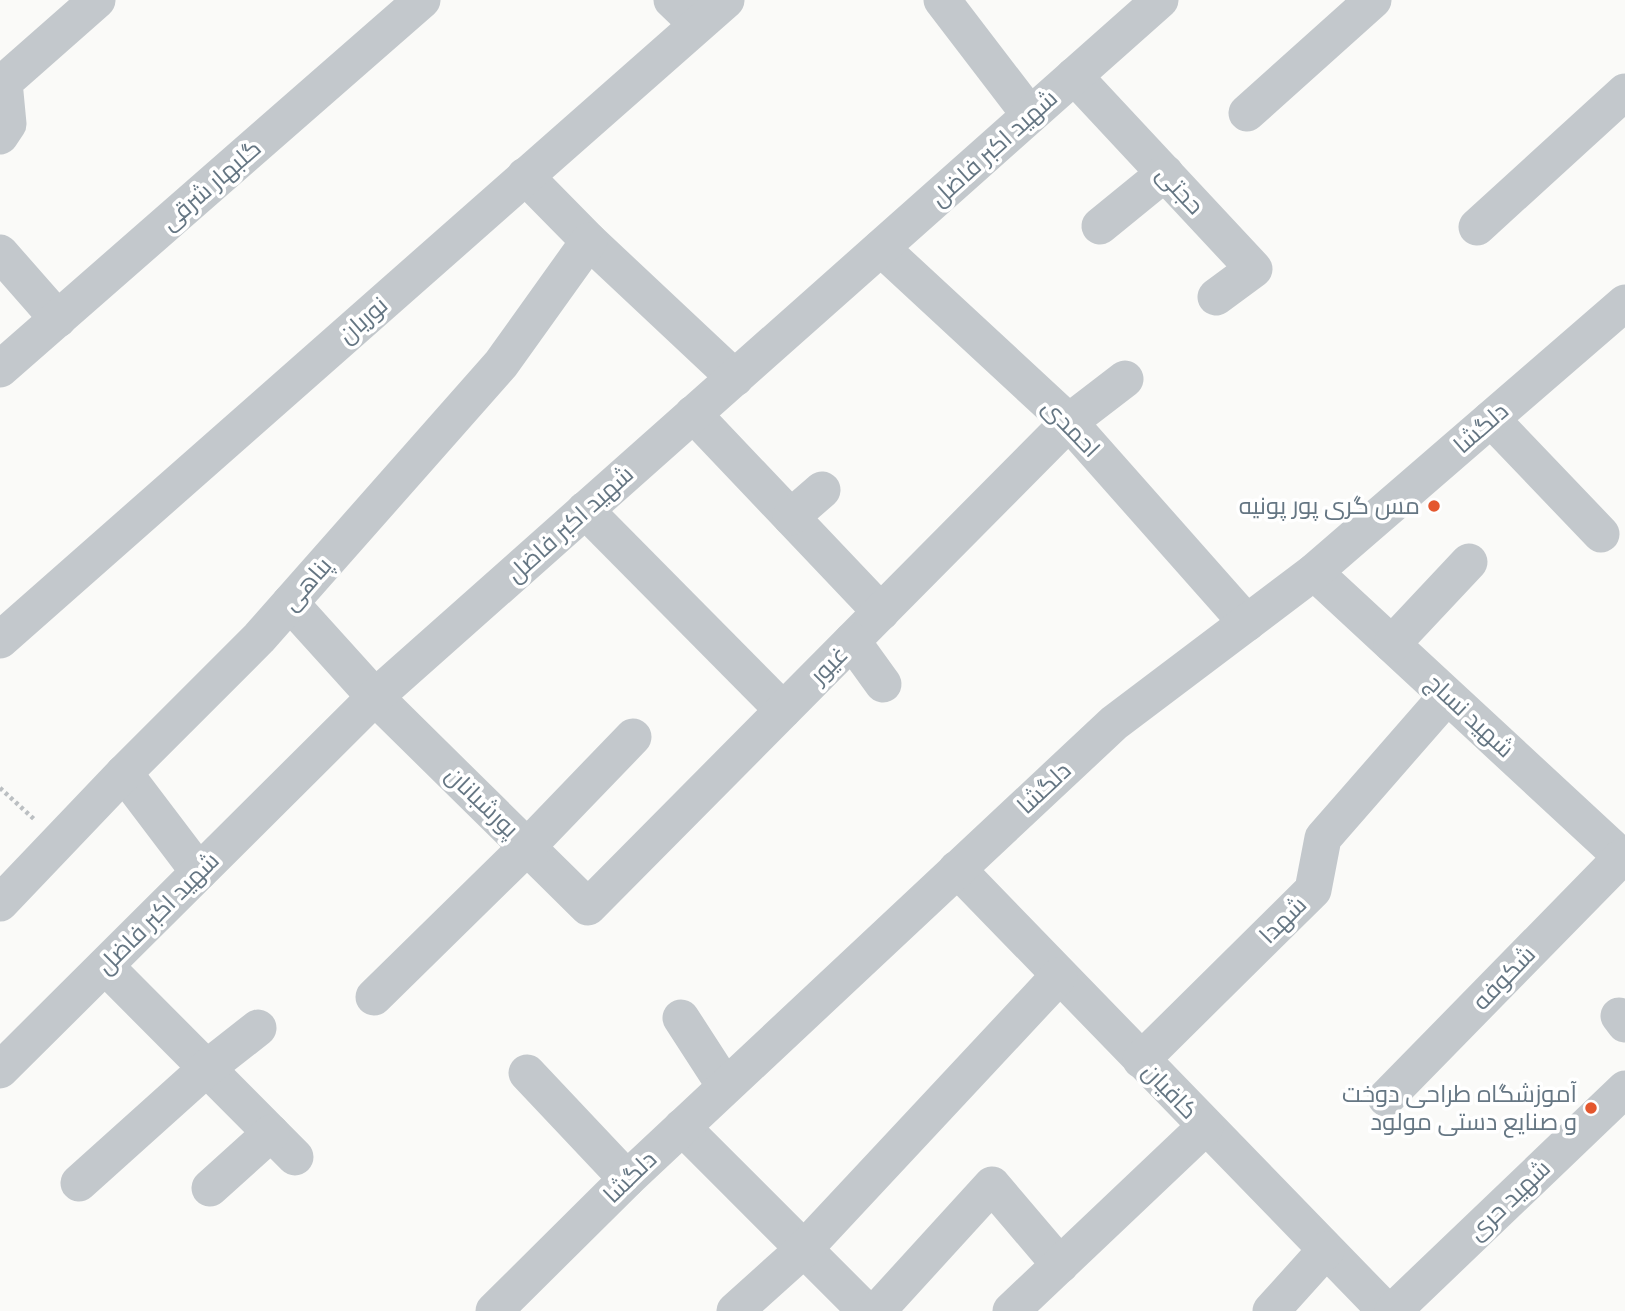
<svg xmlns="http://www.w3.org/2000/svg" width="1625" height="1311" viewBox="0 0 1625 1311" font-family="'Fira Sans Condensed',Cairo,sans-serif">
<style>
.lines{fill:none;stroke-linecap:round;stroke-linejoin:round}
.path{stroke:#bbbfc2;stroke-width:4.5;stroke-dasharray:3.5 3.5;stroke-linecap:butt}
.minor{stroke:#c3c8cc;stroke-width:37}
.poi-dot{fill:#e4572e;stroke:#fff;stroke-width:2.5}
.labels{text-anchor:middle;stroke-width:7;stroke-linejoin:round;paint-order:stroke}
.street-label{font-size:24px;fill:#657683;stroke:#fff}
.poi-label{font-size:24px;fill:#657683;stroke:#fff;text-anchor:end}
</style>
<rect width="100%" height="100%" fill="#fafaf8"/>
<g class="lines">
<!-- path -->
<polyline class="path" points="0,788 35,820"/>
<!-- minor -->
<g class="minor">
<polyline points="672,0 697,24"/>
<polyline points="942,0 1030,115"/>
<polyline points="1074,76 1254,269 1216,297"/>
<polyline points="1247,113 1373,0"/>
<polyline points="0,136 8,124 4,82 97,0"/>
<polyline points="525,176 589,241 735,378"/>
<polyline points="1100,226 1165,173"/>
<polyline points="1477,227 1625,92"/>
<polyline points="881,248 1069,422 1247,623"/>
<polyline points="0,253 58,319"/>
<polyline points="0,369 422,0"/>
<polyline points="693,414 881,612"/>
<polyline points="1491,419 1601,534"/>
<polyline points="585,510 783,710"/>
<polyline points="791,517 822,490"/>
<polyline points="1314,572 1625,860"/>
<polyline points="290,603 375,697 588,907 1069,422 1125,379"/>
<polyline points="0,640 726,0"/>
<polyline points="852,641 883,684"/>
<polyline points="1392,644 1469,562"/>
<polyline points="124,773 199,872"/>
<polyline points="957,869 1386,1311"/>
<polyline points="0,903 124,773 259,638 501,364 589,241"/>
<polyline points="105,966 295,1157"/>
<polyline points="374,997 527,847 633,737"/>
<polyline points="1619,1016 1625,1024"/>
<polyline points="681,1018 725,1086"/>
<polyline points="1141,1060 1313,890 1323,838 1447,696"/>
<polyline points="0,1070 375,697 1160,0"/>
<polyline points="527,1073 627,1179"/>
<polyline points="1386,1098 1622,857"/>
<polyline points="682,1127 866,1311"/>
<polyline points="79,1183 207,1068 258,1028"/>
<polyline points="210,1188 271,1133"/>
<polyline points="494,1311 627,1179 1114,723 1314,572 1625,303"/>
<polyline points="735,1311 804,1249 1059,976"/>
<polyline points="877,1311 992,1185 1060,1265"/>
<polyline points="1011,1311 1205,1127"/>
<polyline points="1271,1311 1326,1250"/>
<polyline points="1393,1311 1625,1089"/>
</g>
</g>
<!-- markers -->
<g class="poi-dot">
<circle cx="1434" cy="506" r="7"/>
<circle cx="1591" cy="1108" r="7"/>
</g>
<g class="labels">
<!-- street labels -->
<g class="street-label">
<text transform="translate(994 148) rotate(-42)" y="8">شهید اکبر فاضل</text>
<text transform="translate(211 185) rotate(-41)" y="8">گلبهار شرقی</text>
<text transform="translate(1180 190) rotate(47)" y="8">حجتی</text>
<text transform="translate(363 320) rotate(-41)" y="8">نوریان</text>
<text transform="translate(1071 428) rotate(46)" y="8">احمدی</text>
<text transform="translate(1481 428) rotate(-41)" y="8">دلگشا</text>
<text transform="translate(570 524) rotate(-42)" y="8">شهید اکبر فاضل</text>
<text transform="translate(307 584) rotate(-49)" y="8">پناهی</text>
<text transform="translate(829 665) rotate(-45)" y="8">غیور</text>
<text transform="translate(1470 716) rotate(43)" y="8">شهید نساج</text>
<text transform="translate(1044 788) rotate(-43)" y="8">دلگشا</text>
<text transform="translate(482 802) rotate(44)" y="8">پورشبانان</text>
<text transform="translate(158 913) rotate(-45)" y="8">شهید اکبر فاضل</text>
<text transform="translate(1283 920) rotate(-45)" y="8">شهدا</text>
<text transform="translate(1504 978) rotate(-46)" y="8">شکوفه</text>
<text transform="translate(1170 1091) rotate(46)" y="8">کافیان</text>
<text transform="translate(630 1177) rotate(-44)" y="8">دلگشا</text>
<text transform="translate(1509 1200) rotate(-44)" y="8">شهید حری</text>
</g>
<!-- poi labels -->
<g class="poi-label">
<text x="1420" y="514">مس گری پور پونیه</text>
<text x="1577" y="1102">آموزشگاه طراحی دوخت<tspan x="1577" dy="28">و صنایع دستی مولود</tspan></text>
</g>
</g>
</svg>
